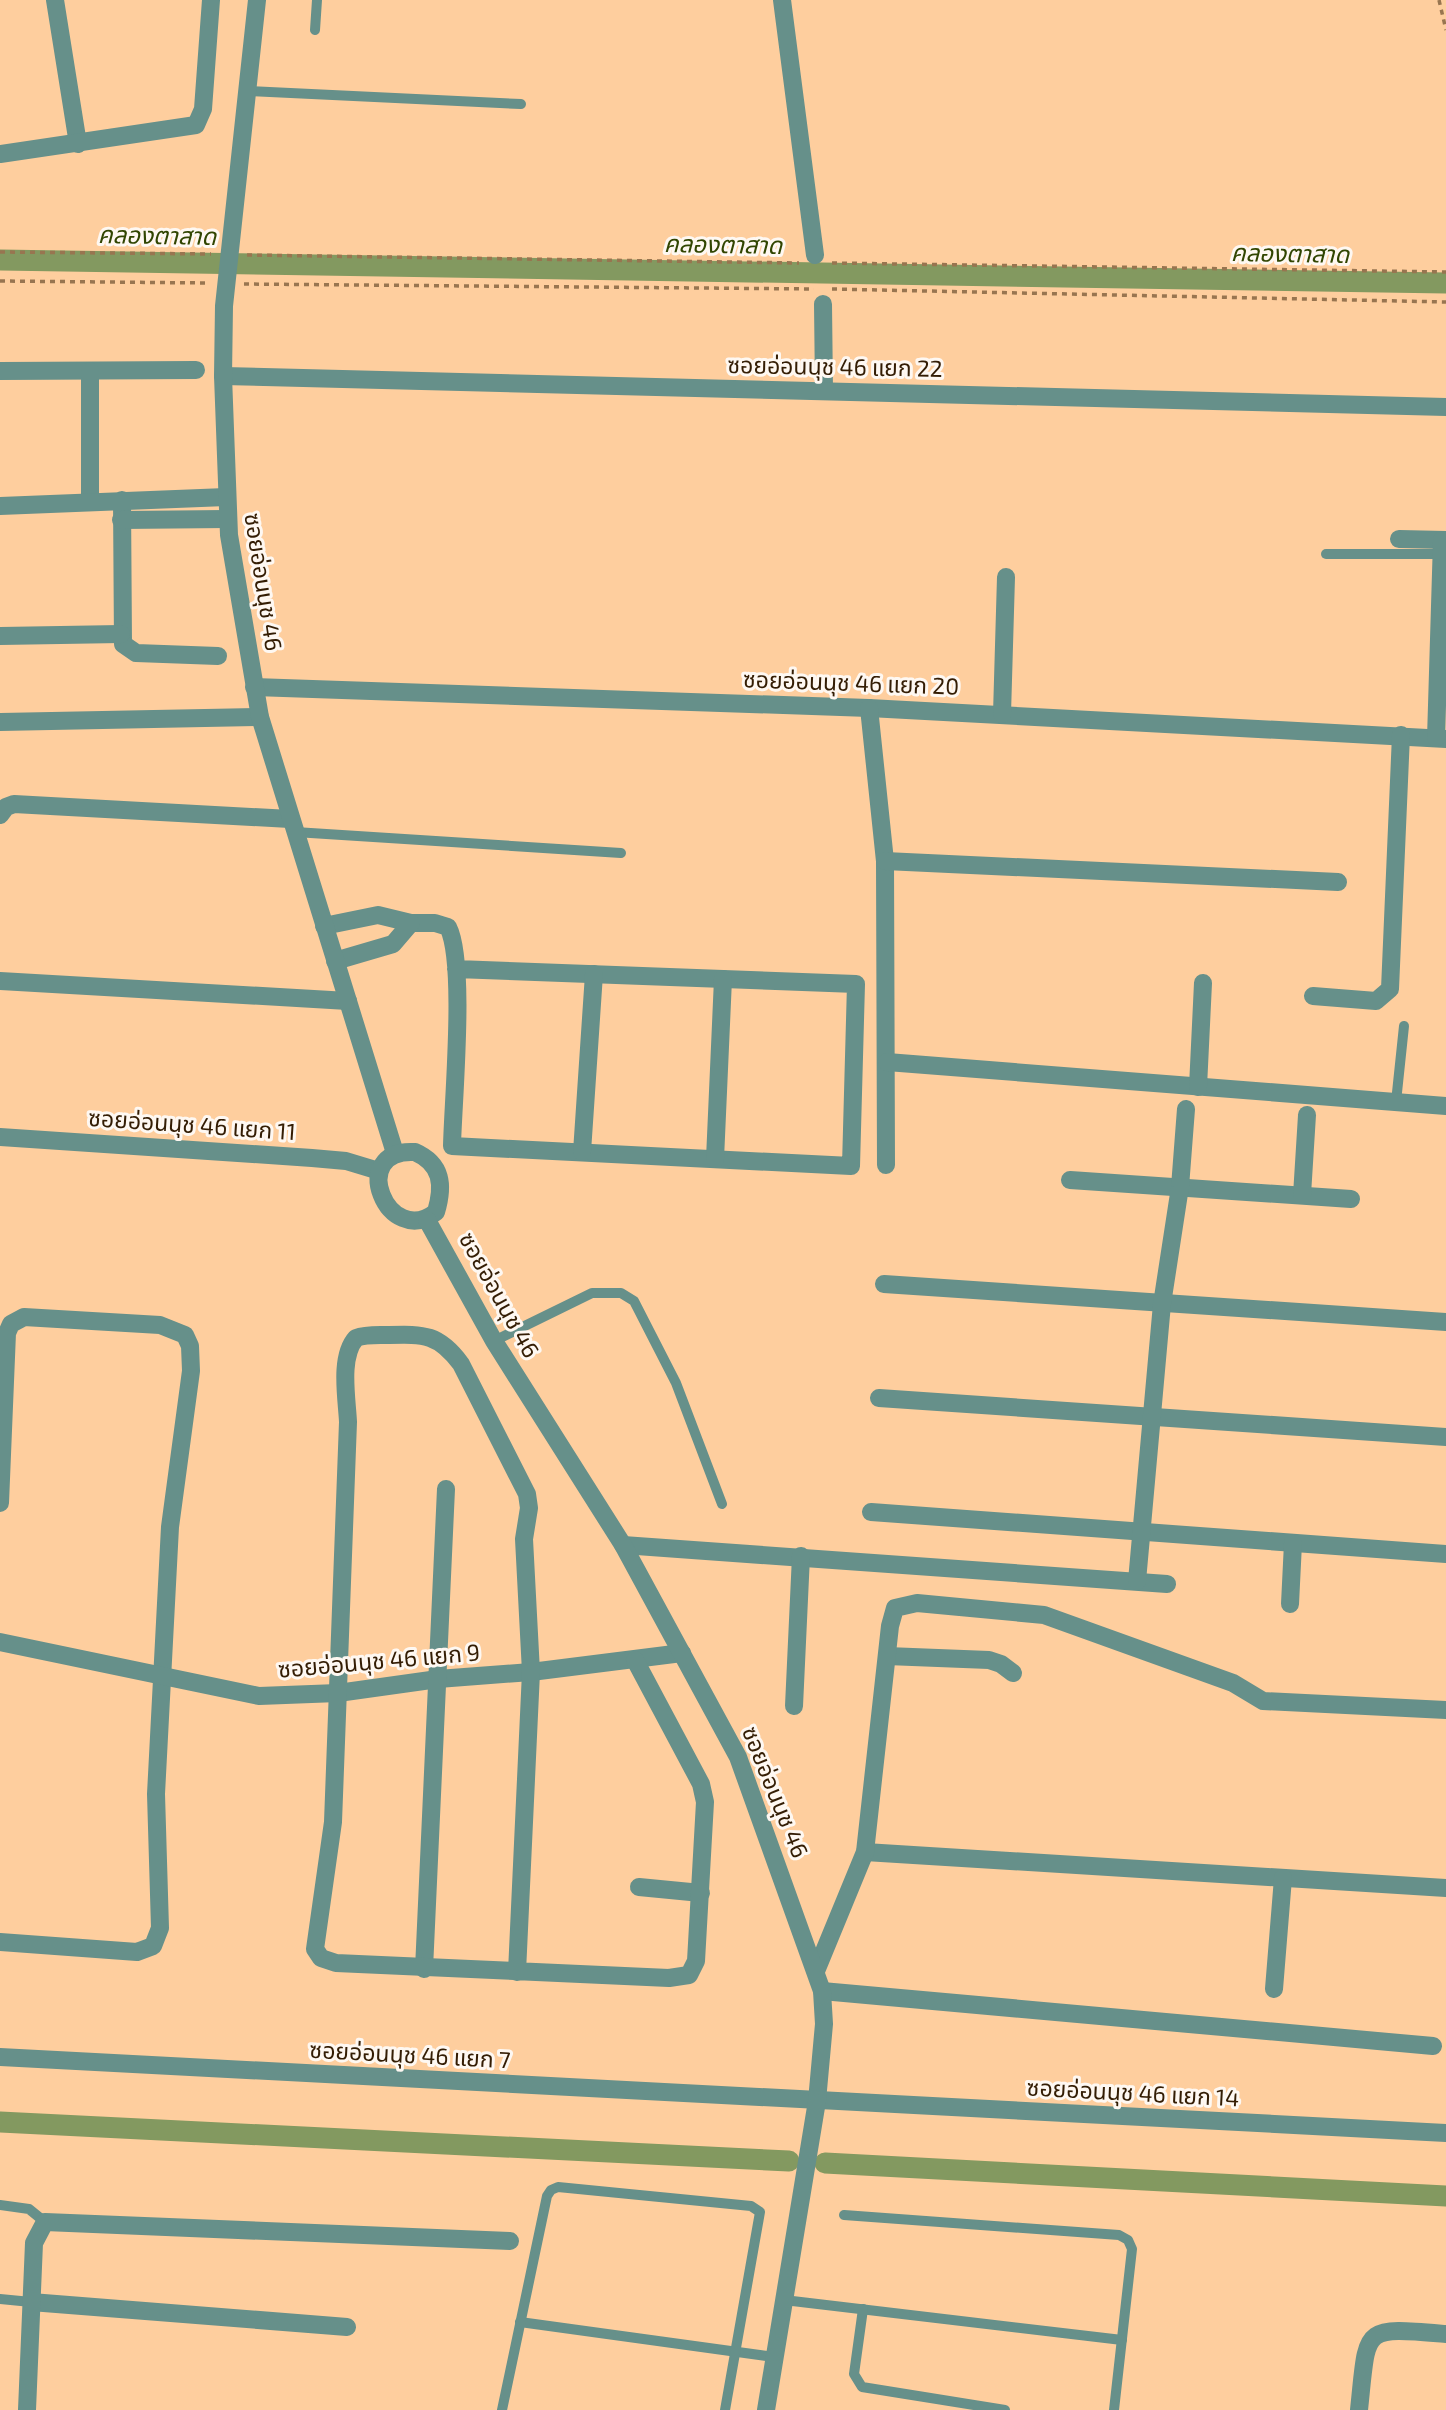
<svg xmlns="http://www.w3.org/2000/svg" width="1446" height="2410" viewBox="0 0 1446 2410" font-family="'Exo 2','Noto Sans Thai',sans-serif">
<style>
.lines{fill:none;stroke-linecap:round;stroke-linejoin:round}
.canal{stroke:#839960;stroke-width:21}
.path{stroke:#987550;stroke-width:3.5;stroke-dasharray:5 5;stroke-linecap:butt}
.service{stroke:#66908a;stroke-width:10}
.minor{stroke:#66908a;stroke-width:18}
.tertiary{stroke:#66908a;stroke-width:18}
.labels{text-anchor:middle;stroke-width:6;stroke-linejoin:round;paint-order:stroke}
.street-label{font-size:23px;fill:#341d04;stroke:#fef8f2}
.water-label{font-size:24px;font-style:italic;fill:#314501;stroke:#fef8f2}
</style>
<rect width="100%" height="100%" fill="#fece9e"/>
<g class="lines">
<!-- canal -->
<g class="canal">
<polyline points="0,260 1446,283"/>
<polyline points="0,2122 789,2161"/>
<polyline points="825,2163 1446,2196"/>
</g>
<!-- path -->
<g class="path">
<polyline points="1439,0 1446,30"/>
<polyline points="0,252 211,254"/>
<polyline points="247,255 799,263"/>
<polyline points="832,263 1446,272"/>
<polyline points="0,281 209,283"/>
<polyline points="244,284 814,289"/>
<polyline points="832,289 1446,302"/>
</g>
<!-- service -->
<g class="service">
<polyline points="315,30 317,0"/>
<polyline points="247,91 521,104"/>
<polyline points="1326,554 1442,554"/>
<polyline points="295,832 621,853"/>
<polyline points="1396,1102 1404,1026"/>
<polyline points="494,1341 592,1293 621,1293 634,1301 676,1383 722,1504"/>
<polyline points="0,2205 29,2209 45,2222"/>
<polyline points="844,2215 1119,2235 1128,2240 1132,2249 1114,2410"/>
<polyline points="0,2299 31,2302"/>
<polyline points="784,2300 1122,2340"/>
<polyline points="863,2309 854,2374 862,2387 1005,2410"/>
<polyline points="520,2322 774,2357"/>
<polyline points="502,2410 547,2196 551,2190 558,2187 751,2206 760,2212 725,2410"/>
</g>
<!-- minor -->
<g class="minor">
<polyline points="55,0 78,144"/>
<polyline points="782,0 815,255"/>
<polyline points="0,154 196,125 203,109 211,0"/>
<polyline points="823,304 824,391"/>
<polyline points="0,371 196,370"/>
<polyline points="90,371 90,501"/>
<polyline points="223,376 1446,407"/>
<polyline points="122,500 123,644 136,653 218,656"/>
<polyline points="0,506 226,497"/>
<polyline points="121,520 227,519"/>
<polyline points="1399,539 1446,540"/>
<polyline points="0,636 121,634"/>
<polyline points="254,687 869,708 1446,739"/>
<polyline points="869,708 885,861 886,1165"/>
<polyline points="1002,714 1006,577"/>
<polyline points="0,722 260,717"/>
<polyline points="1436,738 1442,540"/>
<polyline points="0,815 6,807 14,804 290,819"/>
<polyline points="885,861 1338,882"/>
<path d="M 411,923 L 435,923 L 448,927 C 466,962 453,1100 452,1146 L 851,1166 L 856,984 L 456,969"/>
<polyline points="324,926 378,915 411,923 393,944 335,961"/>
<polyline points="0,981 348,1001"/>
<polyline points="1313,996 1376,1001 1390,989 1401,735"/>
<polyline points="887,1062 1446,1106"/>
<polyline points="1198,1087 1203,983"/>
<polyline points="0,1137 312,1158 346,1161 379,1171"/>
<polyline points="582,1152 594,974"/>
<polyline points="715,1159 723,979"/>
<polyline points="1070,1180 1351,1199"/>
<polyline points="1302,1195 1307,1115"/>
<polyline points="884,1284 1446,1322"/>
<polyline points="879,1398 1446,1437"/>
<polyline points="0,1503 7,1333 11,1324 24,1317 160,1325 185,1335 190,1346 191,1371 170,1527 156,1794 160,1928 153,1946 137,1952 0,1942"/>
<polyline points="871,1512 1446,1554"/>
<polyline points="623,1545 1167,1584"/>
<polyline points="1137,1581 1162,1304 1180,1187 1186,1109"/>
<polyline points="1290,1604 1293,1543"/>
<polyline points="0,1642 259,1696 338,1693 438,1679 531,1672 682,1653"/>
<polyline points="887,1656 989,1660 1001,1664 1013,1673"/>
<polyline points="794,1706 801,1556"/>
<polyline points="865,1852 1446,1888"/>
<polyline points="639,1887 701,1893"/>
<polyline points="424,1969 446,1489"/>
<polyline points="816,1971 865,1852 890,1626 895,1608 917,1603 1044,1615 1233,1683 1263,1701 1446,1710"/>
<path d="M 517,1972 L 531,1672 L 524,1539 L 529,1508 L 527,1494 L 461,1364 C 439,1334 424,1334 389,1335 C 378,1335 366,1334 356,1338 C 339,1357 347,1399 348,1422 L 333,1822 L 315,1949 L 321,1958 L 336,1963 L 669,1978 L 689,1975 L 696,1961 L 705,1802 L 701,1784 L 635,1660"/>
<polyline points="1274,1989 1283,1878"/>
<polyline points="822,1991 1433,2046"/>
<polyline points="0,2057 1446,2133"/>
<polyline points="31,2302 347,2327"/>
<polyline points="27,2410 34,2243 45,2222 510,2241"/>
<path d="M 1359,2410 C 1368,2326 1360,2327 1446,2334"/>
</g>
<!-- tertiary -->
<g class="tertiary">
<polyline points="257,0 224,306 223,376 229,535 260,717 395,1153"/>
<path d="M 415,1152 C 442,1164 444,1185 436,1212 C 388,1250 346,1148 415,1152 Z"/>
<polyline points="427,1220 494,1341 623,1545 738,1757 822,1991 824,2024 817,2101 766,2410"/>
</g>
</g>
<g class="labels">
<!-- street labels -->
<g class="street-label">
<text transform="translate(835 367) rotate(1)" y="8">ซอยอ่อนนุช 46 แยก 22</text>
<text transform="translate(263 582) rotate(81)" y="8">ซอยอ่อนนุช 46</text>
<text transform="translate(851 683) rotate(2)" y="8">ซอยอ่อนนุช 46 แยก 20</text>
<text transform="translate(192 1125) rotate(4)" y="8">ซอยอ่อนนุช 46 แยก 11</text>
<text transform="translate(499 1295) rotate(61)" y="8">ซอยอ่อนนุช 46</text>
<text transform="translate(379 1661) rotate(-5)" y="8">ซอยอ่อนนุช 46 แยก 9</text>
<text transform="translate(775 1792) rotate(68)" y="8">ซอยอ่อนนุช 46</text>
<text transform="translate(410 2055) rotate(3)" y="8">ซอยอ่อนนุช 46 แยก 7</text>
<text transform="translate(1133 2093) rotate(3)" y="8">ซอยอ่อนนุช 46 แยก 14</text>
</g>
<!-- water labels -->
<g class="water-label">
<text transform="translate(157 236) rotate(1)" y="8">คลองตาสาด</text>
<text transform="translate(723 245) rotate(1)" y="8">คลองตาสาด</text>
<text transform="translate(1290 254) rotate(1)" y="8">คลองตาสาด</text>
</g>
</g>
</svg>
